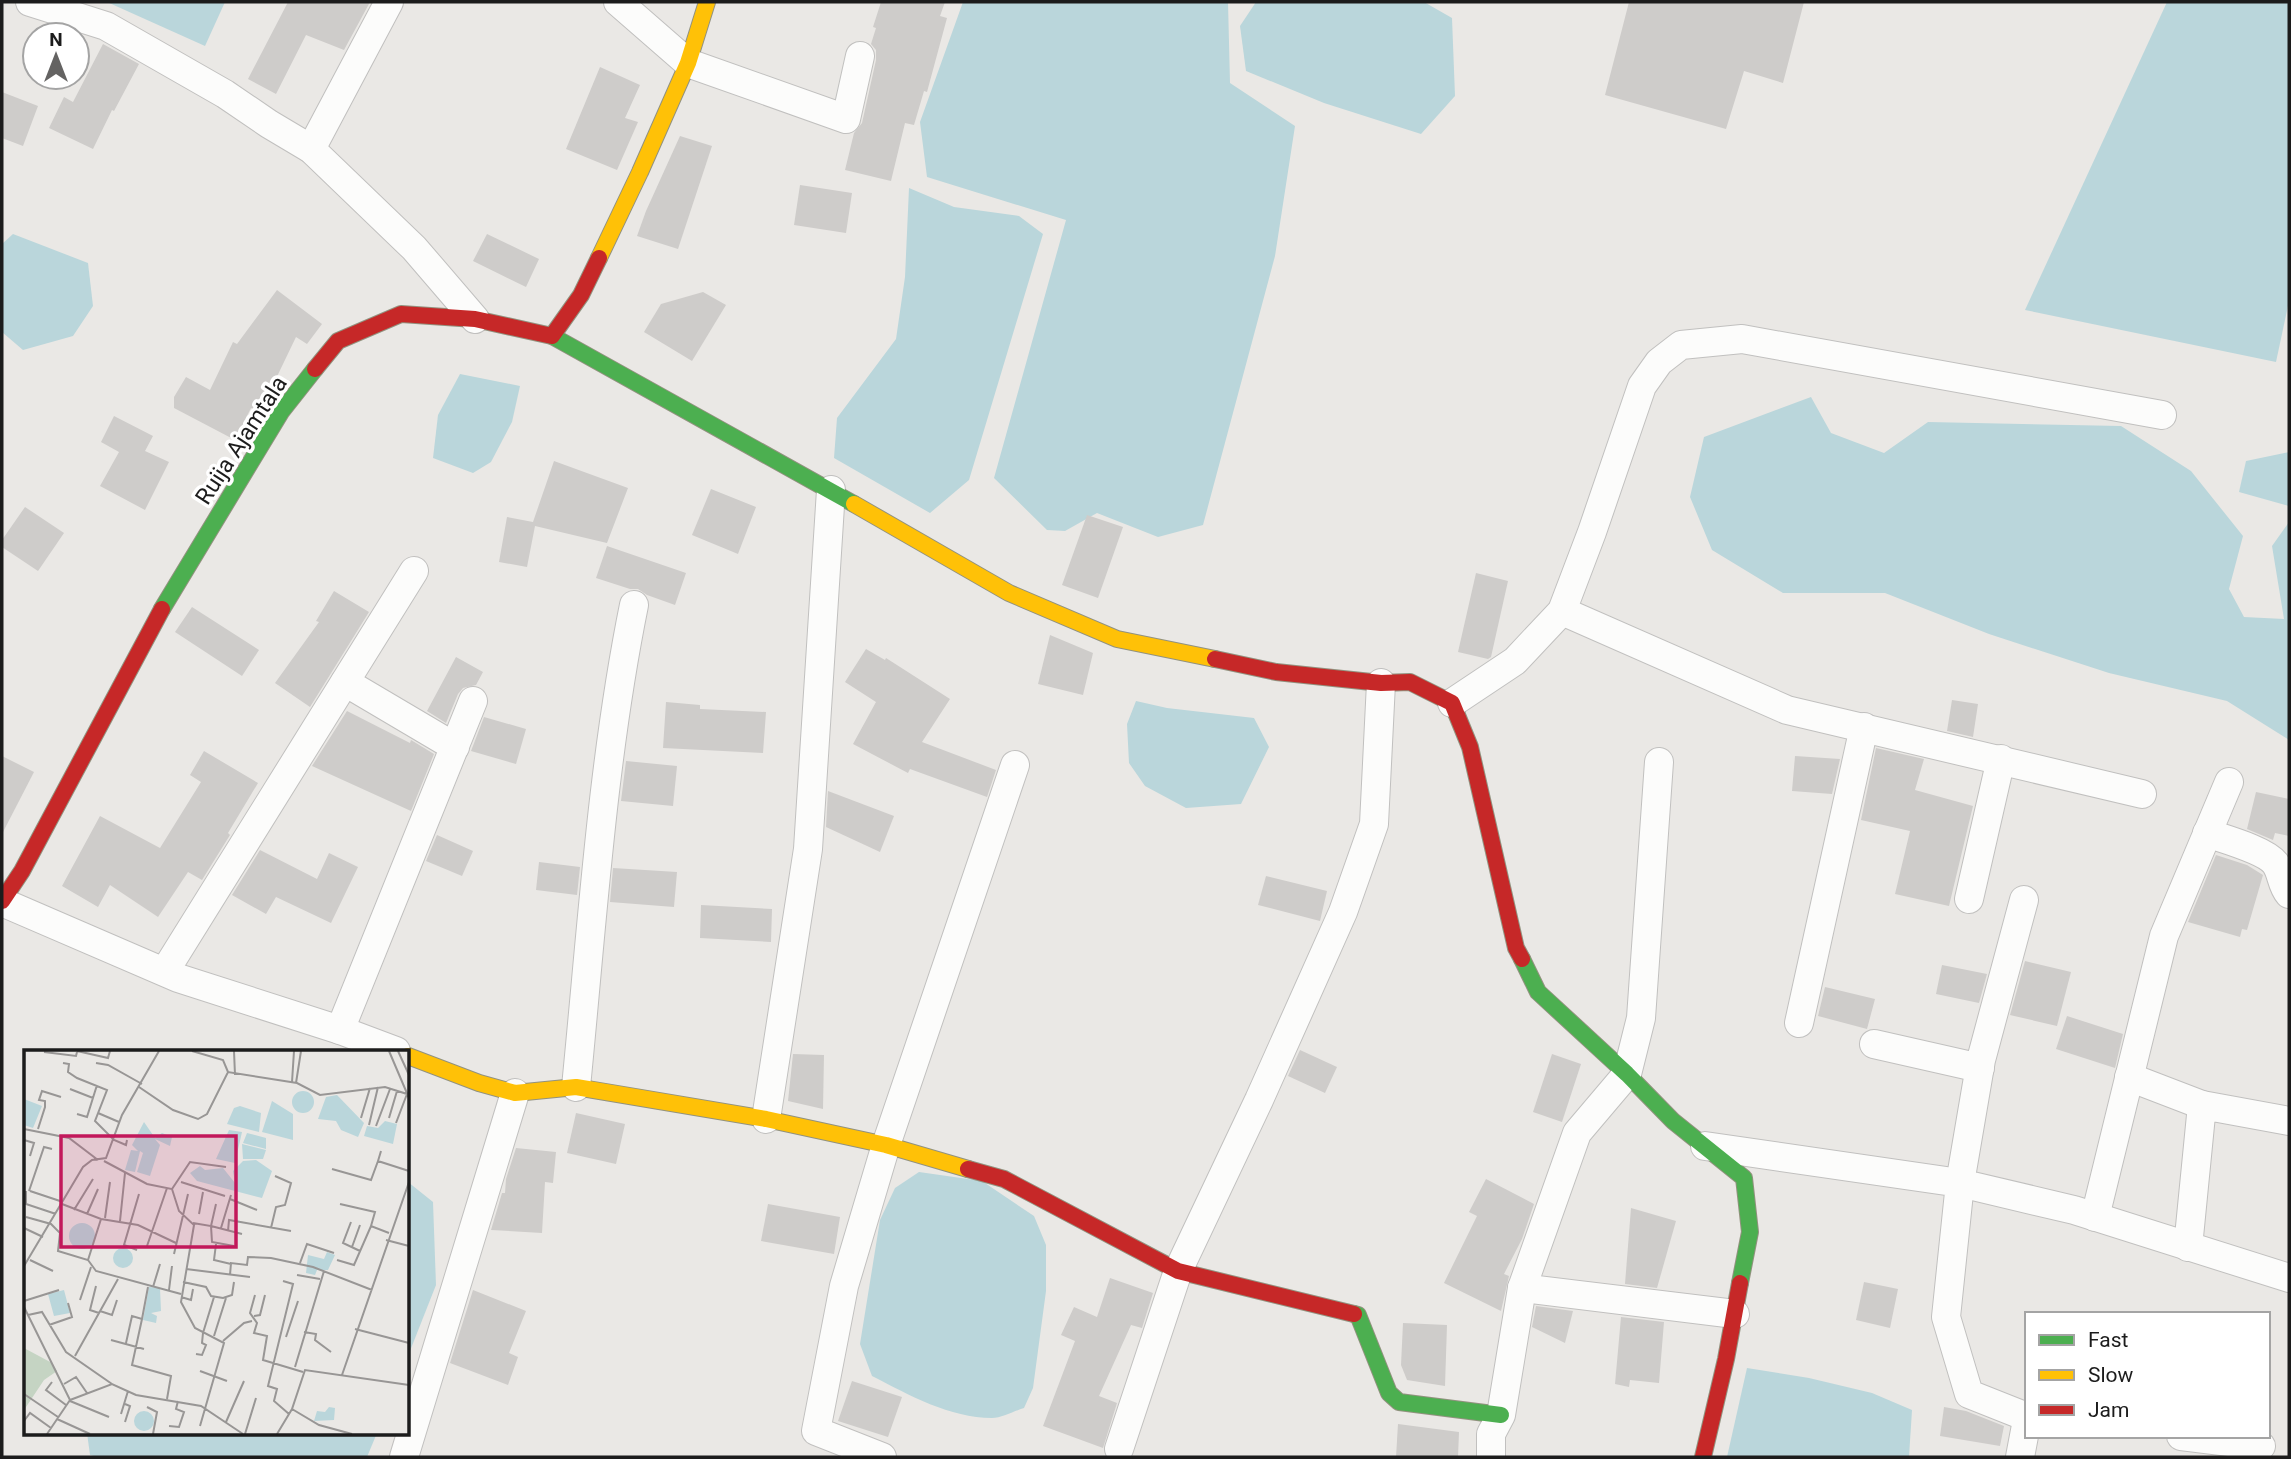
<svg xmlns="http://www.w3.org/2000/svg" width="2291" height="1459" viewBox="0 0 2291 1459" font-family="Roboto,sans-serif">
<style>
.water{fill:#bad6db}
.building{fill:#ceccca}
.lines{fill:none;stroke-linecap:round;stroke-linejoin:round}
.street-casing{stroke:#c1c0bf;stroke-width:30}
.fast-casing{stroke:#92927f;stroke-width:18}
.slow-casing{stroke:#92927f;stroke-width:18}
.jam-casing{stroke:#92927f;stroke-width:18}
.street{stroke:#fcfcfb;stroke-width:28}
.fast{stroke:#4caf50;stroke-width:16}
.slow{stroke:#ffc107;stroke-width:16}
.jam{stroke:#c62828;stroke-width:16}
.labels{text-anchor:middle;stroke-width:7;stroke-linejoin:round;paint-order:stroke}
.street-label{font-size:23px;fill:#1c1c1c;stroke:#fff}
.inset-road{fill:none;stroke:#989695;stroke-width:2}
.view{fill:#c2185b;fill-opacity:0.15;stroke:#c2185b;stroke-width:3.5}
.inset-edge{fill:none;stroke:#1c1c1c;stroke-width:3.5}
</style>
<rect width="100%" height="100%" fill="#eae8e5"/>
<!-- water -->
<g class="water">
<polygon points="107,2 225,2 205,46"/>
<polygon points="963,2 1228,2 1230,83 1295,126 1275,256 1203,525 1158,537 1097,513 1065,531 1047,530 994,478 1066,220 927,177 920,122"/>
<polygon points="1256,2 1424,2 1452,18 1455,96 1421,134 1324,103 1246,71 1240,26"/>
<polygon points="2167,2 2289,2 2289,301 2276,362 2025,310"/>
<polygon points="909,188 954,207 1019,216 1043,234 969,480 930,513 834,458 837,418 896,339 905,277"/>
<polygon points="13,234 88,263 93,306 73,336 23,350 2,332 2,244"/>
<polygon points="460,374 520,386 512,422 491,462 473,473 433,458 438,415"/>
<polygon points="1811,397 1831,433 1884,453 1928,422 2121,426 2191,471 2243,536 2229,589 2244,617 2284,619 2272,546 2289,522 2289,740 2227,701 2109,673 1989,634 1885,593 1783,593 1712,550 1690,497 1704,437"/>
<polygon points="2289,452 2289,506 2239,492 2246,461"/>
<polygon points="1136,701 1167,708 1254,718 1269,747 1241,804 1186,808 1145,786 1129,763 1127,724"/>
<path d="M 919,1172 L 982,1181 L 1034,1216 L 1046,1245 L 1046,1291 L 1033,1388 L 1024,1408 C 1014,1411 1002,1418 992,1418 C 950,1418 909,1395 872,1376 L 860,1344 L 880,1220 L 895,1188 Z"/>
<polygon points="408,1182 433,1202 436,1285 408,1356"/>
<polygon points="1747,1368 1809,1378 1872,1393 1912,1410 1909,1457 1727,1457"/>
<polygon points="87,1433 377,1433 367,1457 98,1457 90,1455"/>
</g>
<!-- building -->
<g class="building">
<polygon points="288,2 370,2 344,50 306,35 276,94 248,79"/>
<polygon points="881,2 945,2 940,16 947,18 927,92 924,91 914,125 905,123 891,181 845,170 854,133 862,123 876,60 876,50 871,44 876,28 873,27"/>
<polygon points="1629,2 1804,2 1783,83 1744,71 1726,129 1605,95"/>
<polygon points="103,44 139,64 114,111 112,110 93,149 49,128 64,97 73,102"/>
<polygon points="600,67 640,85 625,118 638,122 617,170 566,149"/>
<polygon points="2,92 38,106 23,146 2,138"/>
<polygon points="680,136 712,146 678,249 637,236 646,211"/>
<polygon points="800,185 852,193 846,233 794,225"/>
<polygon points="487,234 539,259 526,287 473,261"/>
<polygon points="277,290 322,324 307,344 296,337 271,389 256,410 251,408 235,440 174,408 174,397 186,377 210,390 233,342 237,344"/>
<polygon points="703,292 726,305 692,361 644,332 661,304"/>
<polygon points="114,416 153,436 145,451 169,462 145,510 100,486 119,452 101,442"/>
<polygon points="554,461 628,488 607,543 535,526 527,567 499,562 507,517 533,522"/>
<polygon points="711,489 756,507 738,554 692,535"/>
<polygon points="25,507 64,533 38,571 2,547 2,540"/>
<polygon points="1087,515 1123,527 1098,598 1062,585"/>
<polygon points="607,546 686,573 675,605 647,595 638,589 630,589 596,578"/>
<polygon points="1476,573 1508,581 1491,657 1488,659 1458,652"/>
<polygon points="334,591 369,612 310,707 275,683 319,622 316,621"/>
<polygon points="192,607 259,650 242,676 175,632"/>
<polygon points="1050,635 1093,653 1083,695 1038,684"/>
<polygon points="866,649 885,660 886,658 950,699 922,742 996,770 987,797 910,769 908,773 853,744 876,702 845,682"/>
<polygon points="456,657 483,672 476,685 463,688 458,694 446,723 427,711"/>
<polygon points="1952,700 1978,704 1973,737 1947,731"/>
<polygon points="666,702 700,705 700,709 766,712 763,753 663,748"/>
<polygon points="347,711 410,743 411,740 434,754 411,811 312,766"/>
<polygon points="484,717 526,729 516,764 471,751"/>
<polygon points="1876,748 1924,759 1915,790 1973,806 1949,906 1895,894 1910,831 1861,820"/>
<polygon points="204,751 258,783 228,833 230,835 202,880 188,872 158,917 110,885 98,907 62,886 100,816 160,848 201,782 190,775"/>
<polygon points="2,756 34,772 2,834"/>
<polygon points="1795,756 1840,759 1832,794 1792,791"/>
<polygon points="626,761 677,766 673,806 621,801"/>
<polygon points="828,791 894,816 880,852 826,827"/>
<polygon points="2256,792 2289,799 2289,836 2275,833 2273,840 2247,829"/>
<polygon points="437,835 473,851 462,876 426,861"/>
<polygon points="260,850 317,879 329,853 358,867 331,923 276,897 266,914 232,895"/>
<polygon points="2216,855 2247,865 2263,875 2247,930 2242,929 2240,937 2188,922"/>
<polygon points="539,862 580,867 577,895 536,890"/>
<polygon points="613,868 677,872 674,907 610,902"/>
<polygon points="1266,876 1327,891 1320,921 1258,905"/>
<polygon points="701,905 772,909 771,942 700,938"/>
<polygon points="2025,961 2071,972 2057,1026 2010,1015"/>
<polygon points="1942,965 1987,974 1979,1003 1936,994"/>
<polygon points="1825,987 1875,999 1867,1029 1818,1016"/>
<polygon points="2067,1016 2123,1034 2115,1068 2056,1049"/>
<polygon points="1300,1050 1337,1067 1325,1093 1288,1076"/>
<polygon points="793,1054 824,1055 823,1109 788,1101"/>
<polygon points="1552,1054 1581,1064 1562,1122 1533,1112"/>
<polygon points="576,1113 625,1124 616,1164 567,1153"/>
<polygon points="516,1148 556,1152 553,1183 545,1182 542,1233 491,1230 502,1193 505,1193 506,1179"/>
<polygon points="1486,1179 1534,1204 1522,1239 1504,1274 1509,1276 1501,1311 1444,1283 1477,1216 1469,1212"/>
<polygon points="768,1204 840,1217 834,1254 761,1241"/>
<polygon points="1631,1208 1676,1221 1657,1288 1625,1284"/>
<polygon points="1110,1278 1153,1293 1142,1328 1131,1325 1099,1396 1117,1403 1103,1448 1043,1426 1075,1341 1061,1335 1074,1307 1097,1317"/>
<polygon points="1864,1282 1898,1289 1890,1328 1856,1320"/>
<polygon points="473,1290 526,1311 509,1353 518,1357 508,1385 450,1363"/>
<polygon points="1536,1306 1573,1311 1565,1343 1532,1327"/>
<polygon points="1621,1317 1664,1322 1659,1383 1630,1380 1629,1387 1615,1384"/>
<polygon points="1403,1323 1447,1325 1445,1386 1407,1380 1401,1365"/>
<polygon points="852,1381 902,1397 888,1437 838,1421"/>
<polygon points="1944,1407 1966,1411 2004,1426 2000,1446 1940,1436"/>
<polygon points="1398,1424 1459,1432 1458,1457 1396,1457"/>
</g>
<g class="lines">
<!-- street casing -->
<g class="street-casing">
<g id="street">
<polyline points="30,2 106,26 225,94 269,124 311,149 414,248 475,319"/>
<polyline points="618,2 688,63 846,119 860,56"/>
<polyline points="311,149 389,2"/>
<polyline points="1562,611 1787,710 2142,794"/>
<polyline points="345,682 455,747"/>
<polyline points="1452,703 1515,661 1562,611 1592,532 1642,386 1659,362 1681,345 1742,339 2162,415"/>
<path d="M 2207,833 C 2224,839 2265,850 2275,863 C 2282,872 2281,885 2289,894"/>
<polyline points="1969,899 2001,759"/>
<polyline points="2024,900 1981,1060 1960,1183 2074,1210 2289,1278"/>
<polyline points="2,902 178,978 340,1030 396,1051"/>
<polyline points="165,971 414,571"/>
<polyline points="1799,1023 1864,727"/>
<polyline points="340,1030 473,701"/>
<polyline points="1874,1044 1980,1068"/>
<polyline points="2129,1077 2202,1105"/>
<path d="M 576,1087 C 592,926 602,763 634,605"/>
<polyline points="766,1119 808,849 831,490"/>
<polyline points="1705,1146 1960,1183 1946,1317 1969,1394 2027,1417"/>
<polyline points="2095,1217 2164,936 2229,782"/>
<polyline points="2188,1247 2202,1105 2289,1121"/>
<polyline points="1522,1288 1735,1314"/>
<polyline points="2181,1436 2261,1446"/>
<polyline points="1119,1449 1178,1271 1259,1100 1343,912 1374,824 1381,683"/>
<polyline points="404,1457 515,1093"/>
<polyline points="882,1457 816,1431 844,1286 886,1145 1015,765"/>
<polyline points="1491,1457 1491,1434 1501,1415 1522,1288 1577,1133 1627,1074 1641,1018 1659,762"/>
<polyline points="2020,1457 2027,1420"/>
</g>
</g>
<!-- fast casing -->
<g class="fast-casing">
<g id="fast">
<polyline points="552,336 854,504"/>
<polyline points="162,609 281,412 315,369"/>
<polyline points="1522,959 1538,992 1627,1074 1673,1121 1744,1178 1750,1232 1740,1283"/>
<polyline points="1354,1314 1358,1315 1389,1393 1399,1402 1501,1415"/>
</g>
</g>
<!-- slow casing -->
<g class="slow-casing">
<g id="slow">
<polyline points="599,258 640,172 688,63 707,2"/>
<polyline points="854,504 1009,593 1117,639 1215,659"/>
<polyline points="408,1056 479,1083 515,1093 576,1087 766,1119 886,1145 968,1169"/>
</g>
</g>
<!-- jam casing -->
<g class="jam-casing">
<g id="jam">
<polyline points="315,369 338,341 401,314 475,319 552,336 581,295 599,258"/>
<polyline points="1215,659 1276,672 1381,683 1410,682 1452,703 1470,747 1516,948 1522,959"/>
<polyline points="2,901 22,871 162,609"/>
<polyline points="968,1169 1004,1179 1178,1271 1354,1314"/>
<polyline points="1703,1457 1726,1359 1740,1283"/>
</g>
</g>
<!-- street -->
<use href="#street" class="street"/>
<!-- fast -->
<use href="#fast" class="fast"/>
<!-- slow -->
<use href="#slow" class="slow"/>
<!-- jam -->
<use href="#jam" class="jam"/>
</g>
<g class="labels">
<!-- street labels -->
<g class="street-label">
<text transform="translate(241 440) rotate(-57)" y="8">Ruija Ajamtala</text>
</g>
</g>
<!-- overview -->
<g transform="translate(24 1050)">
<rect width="385" height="385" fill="#eae8e5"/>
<path d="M 0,298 L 28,313 L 33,321 L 20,330 L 0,360 Z" fill="#c5d4c3"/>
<path d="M268 52a11 11 0 1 1 22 0a11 11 0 1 1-22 0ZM 313,45 L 340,73 L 334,87 L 317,80 L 312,71 L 294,69 L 302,47 ZM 0,49 L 18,56 L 9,78 L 0,75 ZM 248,51 L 269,64 L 269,90 L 238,82 ZM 216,56 L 237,63 L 235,82 L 203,74 L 210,58 ZM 361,71 L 373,74 L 369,94 L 340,86 L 343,76 L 354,78 ZM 120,72 L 131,88 L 138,83 L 148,87 L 146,96 L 131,89 L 136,95 L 126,126 L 113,122 L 119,103 L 116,101 L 111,122 L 101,120 L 107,100 L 114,101 L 108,95 ZM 205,80 L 218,82 L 211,113 L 192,109 ZM 223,83 L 242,88 L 242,99 L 219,93 ZM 218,94 L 242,100 L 239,109 L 219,109 ZM 232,110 L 248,121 L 238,148 L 173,131 L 166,123 L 176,116 L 181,120 L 199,118 L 211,133 L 209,121 L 219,111 ZM45 186a13 13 0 1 1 26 0a13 13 0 1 1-26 0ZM89 208a10 10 0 1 1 20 0a10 10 0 1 1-20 0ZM 303,202 L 311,205 L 304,220 L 293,220 L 291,225 L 282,223 L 284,205 L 300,209 ZM 125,237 L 136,238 L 137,261 L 127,263 L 133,266 L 132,273 L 119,270 ZM 40,240 L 46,263 L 30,266 L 24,244 ZM 305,357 L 311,358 L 310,370 L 290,371 L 293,361 L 301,362 ZM110 371a10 10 0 1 1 20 0a10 10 0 1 1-20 0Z" fill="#bad6db"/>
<path class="inset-road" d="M 53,1 L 84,8 L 86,1M 168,1 L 199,10 L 204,22M 210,1 L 211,25M 365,1 L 385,48M 374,1 L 385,25M 20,2 L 52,6 L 53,2M 39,13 L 45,14 L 44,22 L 53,28 L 83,40 L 71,71 L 90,90 L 102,95 L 103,90M 72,13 L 84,15 L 118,34M 268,32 L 270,1M 272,33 L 277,1M 115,37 L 149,60 L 174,69 L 183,64 L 204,22 L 273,33 L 296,45 L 361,37 L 383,44 L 372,73M 46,39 L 69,48M 74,63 L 95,72M 53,64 L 63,67 L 73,35M 337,68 L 346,38M 365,68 L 373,41M 345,75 L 354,37M 352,76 L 366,39M 0,79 L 45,88 L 74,110M 14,79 L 21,57 L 21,51 L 15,50 L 18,41 L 37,47M 0,90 L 10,93 L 6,106M 357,101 L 354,111 L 385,121M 80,111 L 123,134 L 148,139 L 155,161 L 170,175 L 157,252 L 171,278 L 200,293 L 176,376M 308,119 L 347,130 L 354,111M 157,132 L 201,146M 148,139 L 166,112 L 202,117M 2,141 L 2,154 L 32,164M 5,141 L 20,97 L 28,99M 6,141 L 39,152M 206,149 L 233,160M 38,154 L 77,169 L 114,175 L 152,193M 192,154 L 187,176 L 218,184M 316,154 L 351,162 L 347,176M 50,160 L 69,129M 63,164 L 74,139M 175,164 L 179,142M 2,167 L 27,174 L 36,183 L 34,201 L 64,210 L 72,221 L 157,244M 81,168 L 86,132M 96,171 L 101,123M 327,172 L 319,193 L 336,201M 169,173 L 187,176 L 188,192 L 210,196M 0,178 L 19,187M 197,178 L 207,145M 247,178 L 252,157 L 261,155 L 267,133 L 251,126M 204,181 L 205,170 L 267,181M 362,190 L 385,196M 192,194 L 190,210 L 207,214M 123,196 L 143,138M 328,197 L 336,175M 113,200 L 100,195 L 115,144M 150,204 L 164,144M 6,210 L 29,221M 64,210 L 77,169M 313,210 L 330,215 L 347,176 L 365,183M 276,213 L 283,194 L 310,203M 0,216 L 59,117 L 68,110 L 82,108 L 98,65 L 135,1M 162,219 L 226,227M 206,225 L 207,213 L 223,215 L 224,207 L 247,208 L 289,217 L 348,240M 273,225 L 296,229M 259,231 L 269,234 L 244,336 L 253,339 L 250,351 L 265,364M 159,232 L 182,237 L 187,246 L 199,248 L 208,245 L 210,232M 72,236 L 66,260 L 75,263M 129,237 L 136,214M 145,240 L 148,216M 231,245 L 226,263 L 233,273 L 230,283 L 243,286 L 239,310 L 279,322M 157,247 L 167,250 L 169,239M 56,250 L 67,217M 0,251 L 35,240M 0,257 L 46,350 L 23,384M 76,261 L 88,265 L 93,250M 4,265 L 18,262 L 42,302 L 88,334M 230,266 L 236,265 L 241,245M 118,269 L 108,315 L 147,326 L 143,349M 25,275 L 48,267 L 44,253M 331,279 L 385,293M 280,282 L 292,284 L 291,290 L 307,302M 190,286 L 202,248M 262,287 L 274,251M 87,290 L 120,299M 199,291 L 220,273 L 228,271M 102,293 L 108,266 L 118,269 L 124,237M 172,304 L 178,305 L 182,295 L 178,293 L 179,283 L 190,247M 51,306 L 94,229M 271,317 L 300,221M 176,321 L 203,331M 318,325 L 385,132M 28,332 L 22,340 L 42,355M 40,334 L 52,327 L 63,343M 0,344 L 34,367M 46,350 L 88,334 L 112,345 L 177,356 L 219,384M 46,351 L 85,367M 101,354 L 106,356 L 101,372M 123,357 L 133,362 L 129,384M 268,359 L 295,375 L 328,384M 97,364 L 104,341M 33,369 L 66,384M 0,371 L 6,363 L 27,378M 202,372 L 220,331M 145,376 L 155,377 L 160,362 L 152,359 L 154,351M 221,384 L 232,348M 253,384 L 268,359 L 281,320 L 385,335"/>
<path class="view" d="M 37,86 L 212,86 L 212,197 L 37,197 Z"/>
<rect width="385" height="385" class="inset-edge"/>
</g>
<!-- border -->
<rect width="2291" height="1459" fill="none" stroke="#1c1c1c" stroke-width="7"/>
<!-- legend -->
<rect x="2025" y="1312" width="245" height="126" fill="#ffffff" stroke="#a4a4a4" stroke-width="2"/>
<rect x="2039" y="1335" width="35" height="10" fill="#4caf50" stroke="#a4a4a4" stroke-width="2"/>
<text x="2088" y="1347" font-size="21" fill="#1c1c1c">Fast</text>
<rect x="2039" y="1370" width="35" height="10" fill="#ffc107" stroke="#a4a4a4" stroke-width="2"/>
<text x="2088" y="1382" font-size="21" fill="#1c1c1c">Slow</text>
<rect x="2039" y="1405" width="35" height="10" fill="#c62828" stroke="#a4a4a4" stroke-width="2"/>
<text x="2088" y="1417" font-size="21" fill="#1c1c1c">Jam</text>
<!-- north arrow -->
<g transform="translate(56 56)"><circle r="33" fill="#ffffff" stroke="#a4a4a4" stroke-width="2"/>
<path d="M0-5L12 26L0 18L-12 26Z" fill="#646362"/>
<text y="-10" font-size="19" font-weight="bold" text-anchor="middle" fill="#1c1c1c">N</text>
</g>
</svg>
